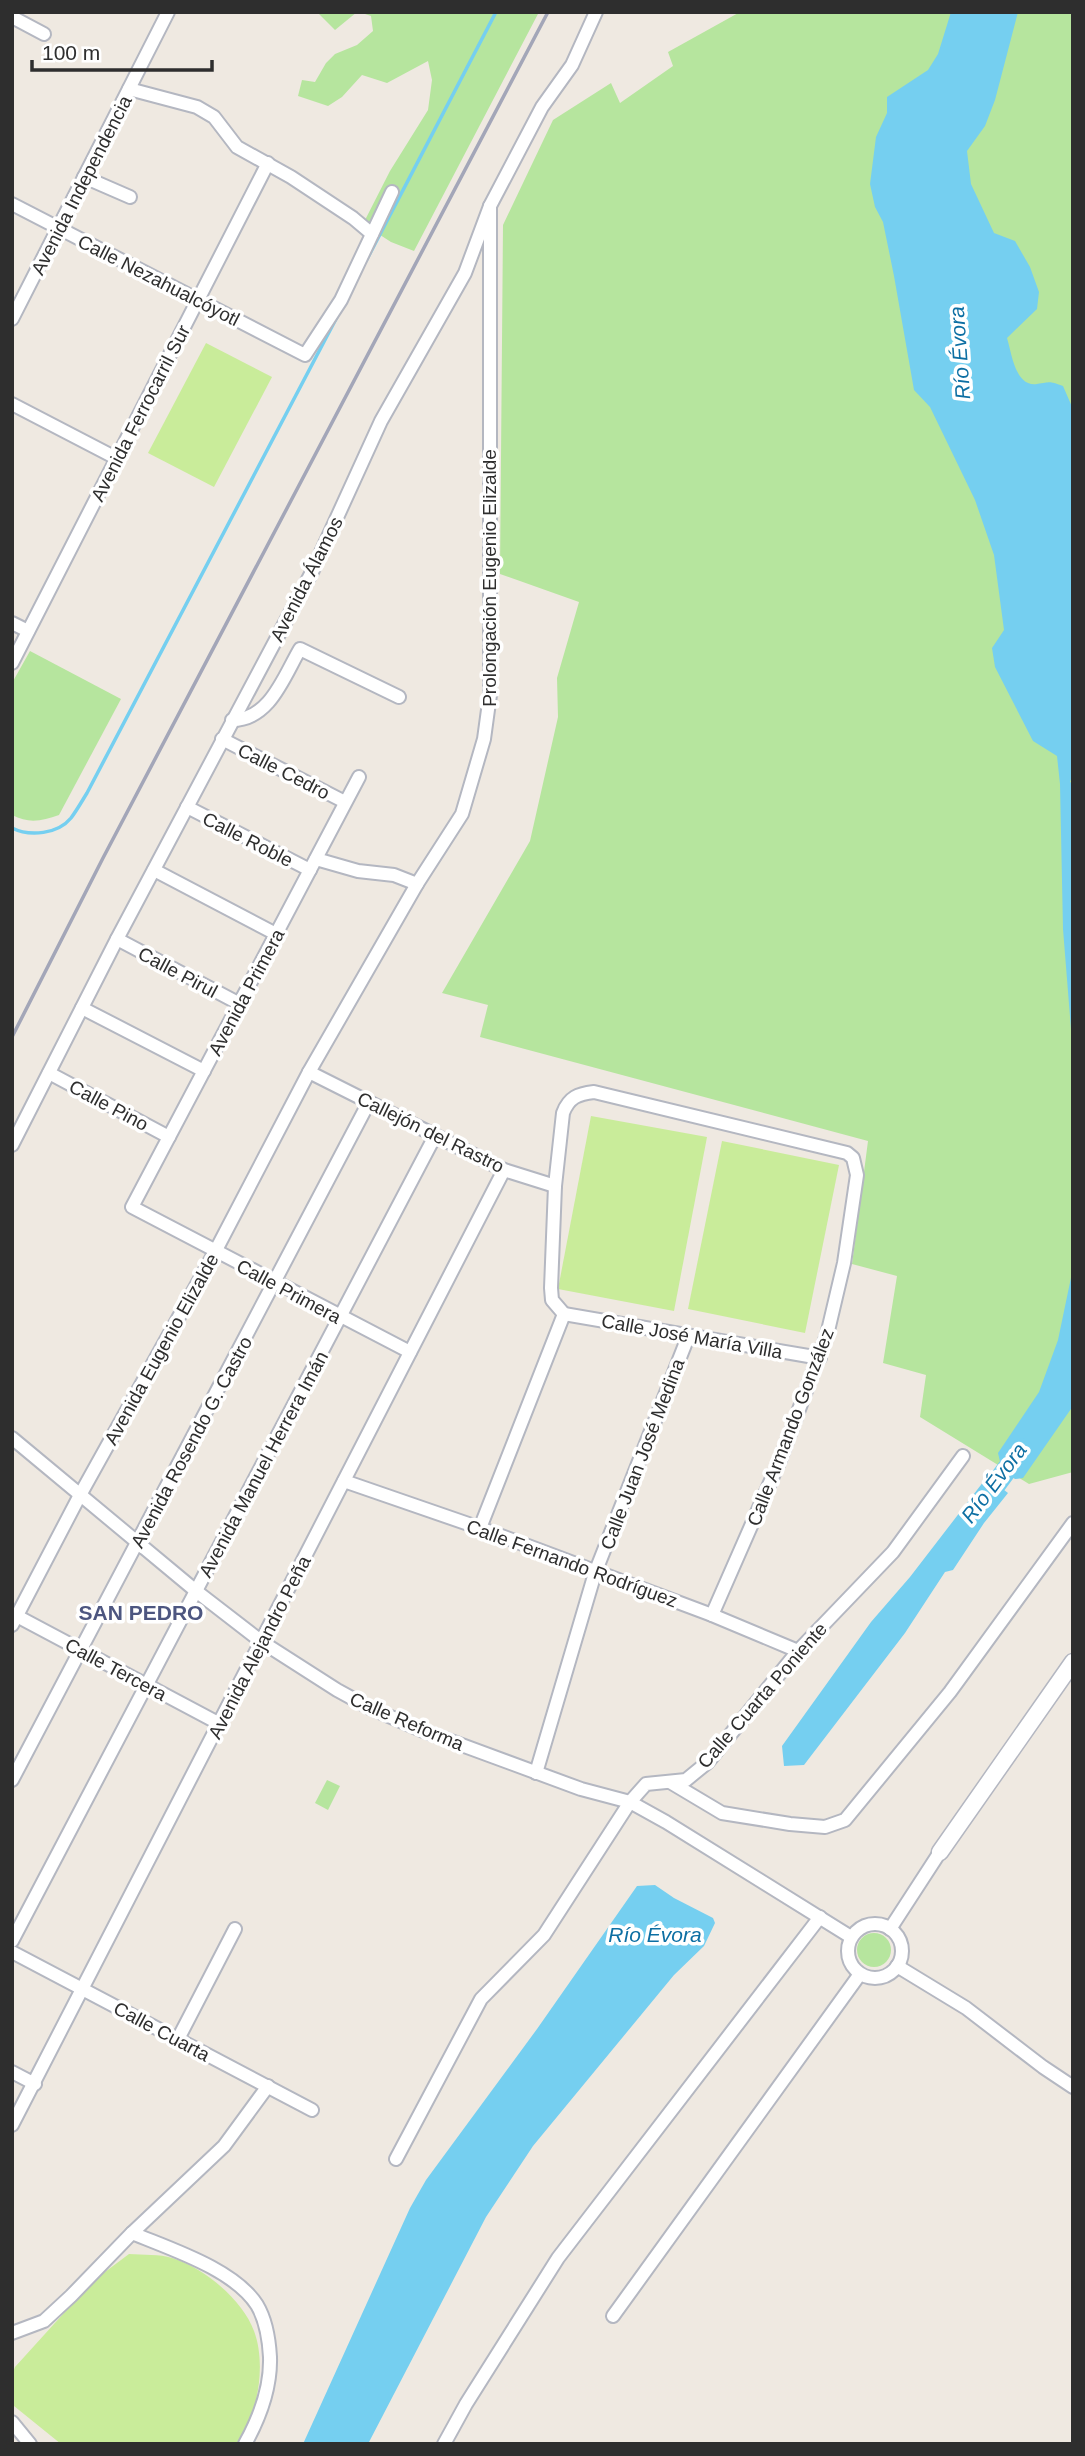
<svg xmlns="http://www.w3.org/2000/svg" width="1085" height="2456" viewBox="0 0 1085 2456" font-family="Helvetica,sans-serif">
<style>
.green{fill:#b6e59e}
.pitch{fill:#c9ec9a}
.water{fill:#75cff0}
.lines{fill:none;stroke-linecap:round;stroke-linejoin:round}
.stream{stroke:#75cff0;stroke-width:3.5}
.river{stroke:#75cff0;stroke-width:21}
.minor-casing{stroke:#b4b7c1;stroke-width:16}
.tertiary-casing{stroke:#b4b7c1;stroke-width:19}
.minor{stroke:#fff;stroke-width:12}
.tertiary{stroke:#fff;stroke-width:16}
.rail{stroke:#a3a6b8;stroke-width:3.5}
.labels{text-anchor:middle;stroke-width:7;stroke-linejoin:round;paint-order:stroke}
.street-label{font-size:19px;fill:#2e2e2e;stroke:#fff}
.water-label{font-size:21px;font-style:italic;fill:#0d6fa3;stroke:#fff}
.neighbourhood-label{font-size:21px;font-weight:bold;fill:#4d5680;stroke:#fff}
</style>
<rect width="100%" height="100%" fill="#efe9e1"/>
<!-- green -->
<g class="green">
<polygon points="317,12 357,12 335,30"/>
<polygon points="359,12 539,12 414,251 391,242 363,224 390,171 428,110 432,80 428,61 387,83 362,75 342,97 328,106 298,96 302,80 315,82 326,63 335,54 357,45 373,31 371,16"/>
<polygon points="740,12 1073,12 1073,1472 1029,1484 920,1417 926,1375 883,1363 897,1276 852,1264 868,1141 480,1037 488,1005 442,993 530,841 558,717 557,678 579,602 500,574 503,225 553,120 611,83 620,103 673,66 668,52"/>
<path d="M 30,651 L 121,699 L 59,815 C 42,821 29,824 12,815 L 12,683 Z"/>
<polygon points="327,1780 340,1786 328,1810 315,1803"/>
<circle cx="874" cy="1950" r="17"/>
</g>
<!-- pitch -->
<g class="pitch">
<polygon points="206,343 272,377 214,487 148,453"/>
<polygon points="591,1116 707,1137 674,1311 558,1289"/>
<polygon points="722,1141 839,1165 805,1333 688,1309"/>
<path d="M 129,2254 C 143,2255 160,2254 172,2258 C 203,2267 243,2300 254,2331 C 262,2352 261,2379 256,2400 C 252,2415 247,2432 237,2444 L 61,2444 L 14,2406 C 10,2395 10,2378 15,2367 L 93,2281 Z"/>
</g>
<!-- water -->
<g class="water">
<path d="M 951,12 L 1018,12 L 995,100 L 985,126 L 967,151 L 971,184 L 994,233 L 1015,241 L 1030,267 L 1039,292 L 1037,309 L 1007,338 C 1012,354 1015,387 1037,384 C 1052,382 1048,381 1063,386 L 1073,409 L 1073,773 L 1070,782 L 1073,784 L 1073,1054 L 1063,929 L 1060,784 L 1057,756 L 1033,741 L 995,667 L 992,648 L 1004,630 L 994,555 L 975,500 L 930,407 L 914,390 L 894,276 L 883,222 L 875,207 L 870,184 L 876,137 L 887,113 L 887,97 L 928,70 L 938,54 Z"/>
<polygon points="1073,1268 1073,1406 1023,1478 1015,1479 1002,1470 998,1453 1039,1392 1058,1340"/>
<polygon points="987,1477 1008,1493 984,1523 953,1570 945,1572 905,1633 804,1765 784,1766 782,1746 871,1622 910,1577"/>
<polygon points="655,1885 674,1898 713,1918 715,1923 704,1946 674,1975 533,2146 486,2217 368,2444 303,2444 410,2208 426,2180 537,2029 637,1886"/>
</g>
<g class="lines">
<!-- stream -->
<g class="stream">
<polyline points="366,261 496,12"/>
<path d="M 12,828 C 30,837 58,834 71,818 C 77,810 82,801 87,793 L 337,317"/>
</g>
<!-- river -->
<polyline class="river" points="979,1507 1022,1449"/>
<!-- minor casing -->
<g class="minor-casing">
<g id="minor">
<polyline points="12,17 44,34"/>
<polyline points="129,89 197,107 214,117 237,147 291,177 353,218 372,234"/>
<polyline points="84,177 130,197"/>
<polyline points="12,204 305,355 341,300 392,192"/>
<polyline points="12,319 168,12"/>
<polyline points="12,404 116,458"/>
<polyline points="12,623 28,631"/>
<polyline points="12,663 268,163"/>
<path d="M 232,720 C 270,720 284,676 300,649 L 399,697"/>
<polyline points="222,739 345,802"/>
<polyline points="359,777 132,1207 410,1352"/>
<polyline points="187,807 310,870"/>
<polyline points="316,859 358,871 394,875 417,884"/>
<polyline points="154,870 276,934"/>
<polyline points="117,939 240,1004"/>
<polyline points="82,1008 204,1071"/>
<polyline points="309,1072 504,1170 555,1186"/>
<polyline points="49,1073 169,1137"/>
<polyline points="12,1145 117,939 313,570 381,421 465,273 490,206 542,107 572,65 596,12"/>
<polyline points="564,1314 820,1358"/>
<polyline points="12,1438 196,1591 262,1642 337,1690 370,1708 421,1730 581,1789 630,1802 666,1822 851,1937"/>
<polyline points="344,1481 480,1528 712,1615 798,1651"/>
<path d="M 480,1528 L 564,1314 L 552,1300 L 551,1288 L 555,1186 L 563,1113 C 569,1097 578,1094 594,1092 L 847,1153 L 853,1158 L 857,1175 L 844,1263 L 827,1335 L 780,1460 L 712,1615"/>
<polyline points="13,1614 220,1724"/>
<polyline points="12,1625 80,1495 215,1252 309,1072 417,884 462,814 484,739 490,695 490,206"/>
<polyline points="536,1773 595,1573 688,1337"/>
<polyline points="12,1780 369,1102"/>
<polyline points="670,1782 722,1813 790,1824 825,1827 845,1820 950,1692 1073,1523"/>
<circle cx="875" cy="1951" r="27"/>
<polyline points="890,1929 940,1852"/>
<polyline points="12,1941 435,1136"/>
<polyline points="12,1952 312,2110"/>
<polyline points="897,1966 966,2008 1043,2067 1073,2087"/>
<polyline points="178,2039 235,1929"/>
<polyline points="12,2072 35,2084"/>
<polyline points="12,2125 504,1170"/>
<polyline points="396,2159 481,1999 544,1935 630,1802 646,1784 686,1780 708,1762 798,1651 893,1552 963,1456"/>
<path d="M 132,2233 C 170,2249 234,2269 257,2305 C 266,2320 269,2339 270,2357 C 271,2388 260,2417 245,2444"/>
<polyline points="613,2316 860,1974"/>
<polyline points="12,2333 44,2321 71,2296 132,2233 224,2146 268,2086"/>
<polyline points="12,2422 30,2444"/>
<polyline points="444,2444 466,2404 558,2258 820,1917"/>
</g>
</g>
<!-- tertiary casing -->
<g class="tertiary-casing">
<polyline id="tertiary" points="940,1852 1073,1662"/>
</g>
<!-- minor -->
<use href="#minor" class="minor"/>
<!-- tertiary -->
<use href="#tertiary" class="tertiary"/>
<!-- rail -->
<polyline class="rail" points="12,1037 103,858 548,12"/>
</g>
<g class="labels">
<!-- street labels -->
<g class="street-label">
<text transform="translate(81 185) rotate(-63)" y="7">Avenida Independencia</text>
<text transform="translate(159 280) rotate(27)" y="7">Calle Nezahualcóyotl</text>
<text transform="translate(140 413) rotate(-63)" y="7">Avenida Ferrocarril Sur</text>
<text transform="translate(489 578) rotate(-90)" y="7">Prolongación Eugenio Elizalde</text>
<text transform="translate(306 579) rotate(-63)" y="7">Avenida Álamos</text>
<text transform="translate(284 771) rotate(27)" y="7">Calle Cedro</text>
<text transform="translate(248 839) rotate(27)" y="7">Calle Roble</text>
<text transform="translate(178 972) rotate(28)" y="7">Calle Pirul</text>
<text transform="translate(246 992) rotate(-62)" y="7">Avenida Primera</text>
<text transform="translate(109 1105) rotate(28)" y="7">Calle Pino</text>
<text transform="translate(431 1132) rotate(26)" y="7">Callejón del Rastro</text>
<text transform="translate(289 1291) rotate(28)" y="7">Calle Primera</text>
<text transform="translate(692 1336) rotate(10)" y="7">Calle José María Villa</text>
<text transform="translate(161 1349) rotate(-61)" y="7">Avenida Eugenio Elizalde</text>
<text transform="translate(790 1427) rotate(-69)" y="7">Calle Armando González</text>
<text transform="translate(191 1442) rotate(-62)" y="7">Avenida Rosendo G. Castro</text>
<text transform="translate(642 1454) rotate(-69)" y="7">Calle Juan José Medina</text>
<text transform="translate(263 1464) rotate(-62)" y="7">Avenida Manuel Herrera Imán</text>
<text transform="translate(572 1563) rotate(20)" y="7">Calle Fernando Rodríguez</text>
<text transform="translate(259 1647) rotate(-63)" y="7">Avenida Alejandro Peña</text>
<text transform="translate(116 1669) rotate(28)" y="7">Calle Tercera</text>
<text transform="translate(762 1695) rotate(-49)" y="7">Calle Cuarta Poniente</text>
<text transform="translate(407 1721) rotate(23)" y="7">Calle Reforma</text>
<text transform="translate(162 2031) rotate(28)" y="7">Calle Cuarta</text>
</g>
<!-- water labels -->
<g class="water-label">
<text transform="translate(960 353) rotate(-94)" y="7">Río Évora</text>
<text transform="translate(994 1483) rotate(-53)" y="7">Río Évora</text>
<text x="655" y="1942">Río Évora</text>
</g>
<!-- neighbourhood labels -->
<g class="neighbourhood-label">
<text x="141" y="1620">SAN PEDRO</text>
</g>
</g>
<!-- border -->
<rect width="1085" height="2456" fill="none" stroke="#2e2e2e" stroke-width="28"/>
<!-- scale -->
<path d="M32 60v10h180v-10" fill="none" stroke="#2e2e2e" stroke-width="3.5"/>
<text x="42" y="60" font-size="21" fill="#2e2e2e" stroke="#ffffff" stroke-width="5" paint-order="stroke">100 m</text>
</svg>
